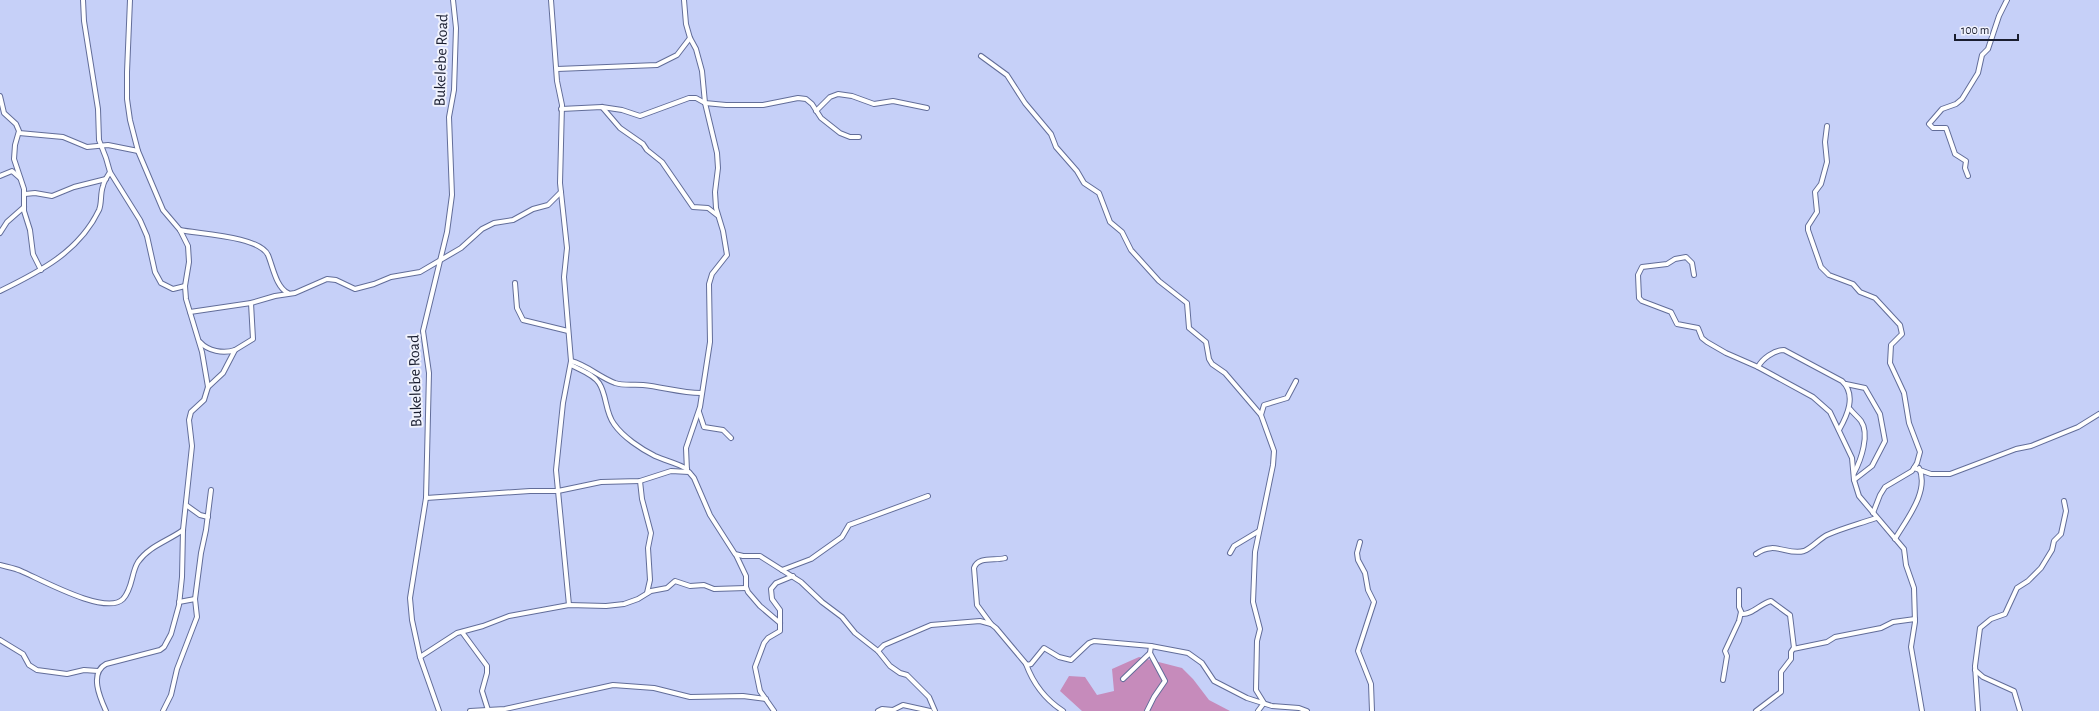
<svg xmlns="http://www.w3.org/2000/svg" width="2099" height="711" viewBox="0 0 2099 711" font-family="'Alegreya Sans',sans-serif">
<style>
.green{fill:#c68bbb}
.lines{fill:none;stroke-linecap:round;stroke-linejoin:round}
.minor-casing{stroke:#626d99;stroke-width:6}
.minor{stroke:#fff;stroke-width:4}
.labels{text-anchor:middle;stroke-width:4;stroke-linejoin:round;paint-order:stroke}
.street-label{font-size:16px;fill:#191d2f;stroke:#f0f2fd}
</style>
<rect width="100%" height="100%" fill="#c6d0f8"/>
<!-- green -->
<polygon class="green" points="1139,657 1182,668 1193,679 1209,700 1230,711 1082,711 1060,691 1069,676 1085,677 1097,695 1114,691 1112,669"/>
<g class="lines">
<!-- minor casing -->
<g class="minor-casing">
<g id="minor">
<polyline points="83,0 84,21 98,109 99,140 106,158 110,172 140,220 147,236 155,272 161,283 173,289 185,286"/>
<polyline points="551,0 557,81 562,105 560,183 567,248 564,277 571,361 563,403 556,470 569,605"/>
<polyline points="684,0 686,24 690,38 696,49 702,71 705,103 717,153 718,168 715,192 716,208 723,231 727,255 712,274 709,284 710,342 700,407 686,448 687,471"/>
<polyline points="981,56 1007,75 1025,103 1051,134 1056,147 1077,171 1084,183 1099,193 1110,222 1122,232 1131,250 1159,281 1187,303 1189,328 1206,342 1209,359 1212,364 1225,373 1261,415 1274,451 1273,465 1255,552 1253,602 1260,629 1257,641 1256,690 1264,703 1258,711"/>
<polyline points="557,69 657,65 677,55 690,38"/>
<polyline points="0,96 4,113 16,124 19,131 15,145 14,159 24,189 24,211 30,230 33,254 41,270"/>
<polyline points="602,107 620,128 643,144 647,150 662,162 693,207 708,208 717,215"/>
<polyline points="561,109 602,107 622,110 640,116 689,98 696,98 705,103 726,105 763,105 798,98 806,99 812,104 821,118 840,133 850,137 859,137"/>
<polyline points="816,111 830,97 838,94 852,96 874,104 893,101 927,108"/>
<polyline points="1827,126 1825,142 1827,162 1821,184 1815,192 1817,212 1808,226 1808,230 1821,267 1829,275 1853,284 1860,292 1875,298 1900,325 1902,334 1891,345 1890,363 1904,393 1909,423 1920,452 1917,463 1912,471 1885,487 1880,495 1873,513"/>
<polyline points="19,133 63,137 87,147 108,145 138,151"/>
<polyline points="0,176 12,171 20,178"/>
<polyline points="1968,176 1965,168 1966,161 1955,154 1946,128 1933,128 1929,124 1942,109 1956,104 1962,99 1978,73 1982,55 1988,49 1999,16 2007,0"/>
<polyline points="25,194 35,193 52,196 74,187 106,179"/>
<path d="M 180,230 C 199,234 259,236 268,255 C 273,267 276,287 288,293"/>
<polyline points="0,233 7,222 24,207"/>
<polyline points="1694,275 1692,263 1686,257 1675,259 1667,264 1642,267 1638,275 1639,298 1642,301 1671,312 1677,324 1698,328 1702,338 1707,342 1726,353 1758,367 1813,397 1830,412 1852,458 1854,480 1859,496 1904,549 1906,565 1914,588 1915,622 1911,647 1922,711"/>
<polyline points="515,283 517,308 523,320 568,331"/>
<path d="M 0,291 C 39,272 79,252 99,210 C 102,203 100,194 103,186 C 104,181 107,177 110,172"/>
<polyline points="190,312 251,303 275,296 295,293 327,279 336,280 355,289 374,284 391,277 420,272 461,248 482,229 494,223 513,220 533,209 548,205 561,192"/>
<path d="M 200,342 C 208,351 223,354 235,350"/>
<path d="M 571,361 C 587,365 599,377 615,383 C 624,386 634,384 643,385 C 663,387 681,393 701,393"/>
<path d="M 571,365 C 580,370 593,374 599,383 C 607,395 605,412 614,424 C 623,437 641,449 655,456 C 666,461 677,463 687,469"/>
<path d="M 1758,367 C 1762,359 1774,350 1784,350 L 1842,381 C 1857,395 1847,416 1839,430"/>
<polyline points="1846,384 1865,388 1880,414 1885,441 1872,466 1854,480"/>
<polyline points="208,387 223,373 235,350 253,339 251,303"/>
<path d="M 1850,409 C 1853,413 1858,417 1861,421 C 1870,434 1861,460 1854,473"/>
<polyline points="699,412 704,427 723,430 731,438"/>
<polyline points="1261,415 1264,405 1287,398 1296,381"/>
<polyline points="1914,468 1931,474 1950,474 2016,449 2031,446 2078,427 2099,414"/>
<polyline points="640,481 642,499 651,533 648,548 650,580 647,593"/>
<polyline points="426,498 530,491 558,491 601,482 640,481 671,471 689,472 694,478 710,515 735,554 743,556 760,556 801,582 822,602 842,617 855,633 878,651 890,666 900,673 907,675 929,697 935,711"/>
<polyline points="186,505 200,515 208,517"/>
<path d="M 1895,539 C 1906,520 1930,491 1919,468"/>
<polyline points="1360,542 1357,553 1358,560 1365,573 1368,590 1374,602 1358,651 1371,684 1372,711"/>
<polyline points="1230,553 1234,546 1259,531"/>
<path d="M 1756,554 C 1775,540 1787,556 1804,551 C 1812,548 1819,539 1827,535 C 1843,528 1859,524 1876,518"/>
<polyline points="736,555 746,576 746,587 748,592 760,606 780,623"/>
<path d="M 0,565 C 7,567 14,568 21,571 C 40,579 106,616 123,599 C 133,588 131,573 138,562 C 149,546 168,541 183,530"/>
<polyline points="782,570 811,559 842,537 849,525 928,496"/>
<path d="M 1739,590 L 1739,607 L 1742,614 C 1752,615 1761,603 1771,601 L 1790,615 L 1794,648"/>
<polyline points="179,602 195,599"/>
<path d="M 991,624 L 977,605 L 974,568 C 978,556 995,561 1005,558"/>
<polyline points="462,632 487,666 487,673 482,691 488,710"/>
<polyline points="0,640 23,654 29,665 37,670 67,674 84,670 98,671"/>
<polyline points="878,651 884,645 931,625 980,621 991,624 996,628 1027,665 1031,664 1044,648 1059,657 1071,660 1089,643 1094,641 1151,646 1188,653 1202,663 1214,681 1247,698 1272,706 1299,708 1307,711"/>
<polyline points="420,657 457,633 483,626 509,616 569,605 606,606 624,604 638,599 651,591 667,588 675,581 690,586 704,585 714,589 746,588"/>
<path d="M 1026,664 C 1033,683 1046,700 1063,711"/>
<polyline points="1975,670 1983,677 2014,691 2020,711"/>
<polyline points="1123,679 1150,653"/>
<polyline points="1723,680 1727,656 1725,651 1739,621 1741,612"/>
<path d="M 106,711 C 100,698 89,673 106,664 L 160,650 L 164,647 L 171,634 L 179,605 L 182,577 L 183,530 L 192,446 L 189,420 L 191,412 L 204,400 L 208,387 L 202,352 L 186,299 L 185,286 L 189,262 L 188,246 L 180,230 L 163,210 L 138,151 L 130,120 L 127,99 L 127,72 L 130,0"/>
<polyline points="163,711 171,695 177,669 197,617 195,599 201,553 206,530 211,490"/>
<polyline points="439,711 420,657 412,620 410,598 426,498 429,373 423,331 447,232 452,195 449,117 454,90 456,28 453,0"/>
<polyline points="470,711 505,709 613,685 654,688 690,697 743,696 766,699"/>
<polyline points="774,711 760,691 755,667 764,643 768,638 780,631 780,610 772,599 771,589 776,583 793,576"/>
<polyline points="878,711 882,709 893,710 903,705 930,711"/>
<polyline points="1147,711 1154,697 1165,681 1150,653 1151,646"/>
<polyline points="1756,711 1781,692 1781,672 1791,659 1791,652 1793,649 1827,642 1835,637 1881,628 1893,622 1915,619"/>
<polyline points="1978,711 1975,666 1980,628 1991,619 2005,614 2017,588 2028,581 2041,568 2052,550 2054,541 2061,534 2066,511 2064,501"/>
</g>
</g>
<!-- minor -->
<use href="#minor" class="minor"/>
</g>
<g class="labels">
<!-- street labels -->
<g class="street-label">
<text transform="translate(440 60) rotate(-88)" y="6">Bukelebe Road</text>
<text transform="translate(414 381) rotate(-92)" y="6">Bukelebe Road</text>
</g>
</g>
<!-- scale -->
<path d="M1955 34v6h63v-6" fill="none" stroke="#191d2f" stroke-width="2"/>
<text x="1961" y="34" font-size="12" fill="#191d2f" stroke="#f0f2fd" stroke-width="3" paint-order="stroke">100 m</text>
</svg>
